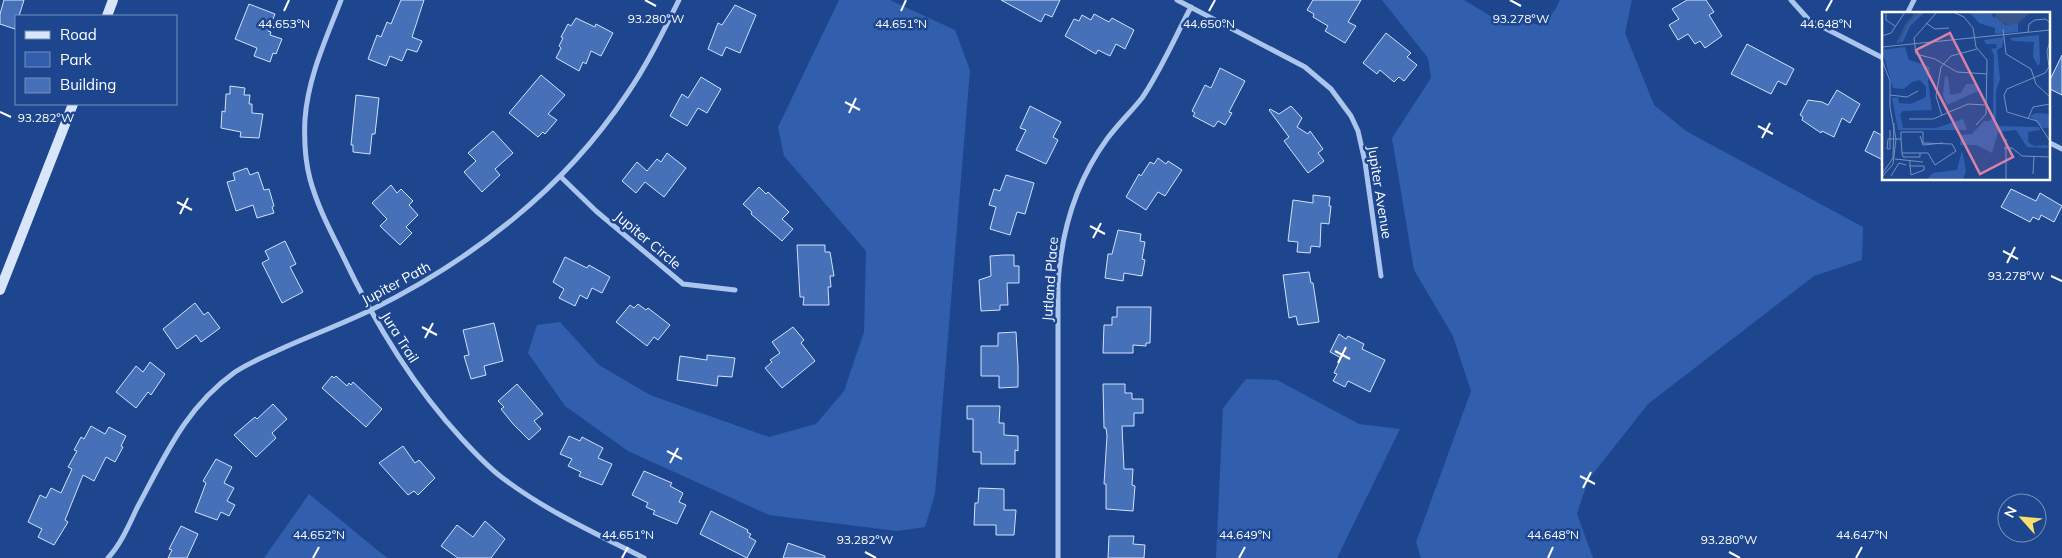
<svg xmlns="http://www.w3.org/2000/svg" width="2062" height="558" viewBox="0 0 2062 558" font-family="Mulish,sans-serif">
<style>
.green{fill:#315fad}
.building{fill:#4670b7;stroke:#d2e1fa}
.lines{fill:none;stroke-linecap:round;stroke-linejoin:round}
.street{stroke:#acc5ed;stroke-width:5}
.secondary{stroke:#d9e5fa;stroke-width:10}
.ticks{fill:none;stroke:#fff;stroke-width:2}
.labels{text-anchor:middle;stroke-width:5;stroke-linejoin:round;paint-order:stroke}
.street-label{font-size:14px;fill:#fff;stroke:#1d468f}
.inset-river{fill:none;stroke:#38558b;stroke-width:2.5}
.inset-road{fill:none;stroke:#7790bc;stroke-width:1}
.view{fill:#dd80a5;fill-opacity:0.15;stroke:#dd80a5;stroke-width:2.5}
.inset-edge{fill:none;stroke:#fff;stroke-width:2.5}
.ticks-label{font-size:12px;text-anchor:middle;fill:#fff;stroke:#1d468f;stroke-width:5;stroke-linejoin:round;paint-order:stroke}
</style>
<rect width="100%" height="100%" fill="#1d468f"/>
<!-- green -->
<g class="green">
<polygon points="839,0 890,0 955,30 970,70 935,494 925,527 897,531 769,515 628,451 565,406 528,353 537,325 560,322 599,365 650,395 769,437 816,424 844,391 864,332 866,251 784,156 778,127"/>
<polygon points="1382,0 1464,0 1492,17 1542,25 1555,10 1560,0 1632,0 1625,33 1654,105 1686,131 1863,227 1862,260 1814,276 1648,404 1588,480 1577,514 1593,558 1421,558 1416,542 1471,391 1453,336 1414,270 1392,138 1431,78 1428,58"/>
<polygon points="1246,379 1277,380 1359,424 1400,429 1337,558 1216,558 1223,408"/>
<polygon points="309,494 387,558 264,558"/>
</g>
<!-- building -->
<g class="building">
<polygon points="4,0 24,0 19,16 16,16 15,29 0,24 0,14"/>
<polygon points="401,0 424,0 412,37 422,41 417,52 407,49 402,61 390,56 386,66 368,59 377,35 381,37 387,22 391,24"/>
<polygon points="1001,0 1060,0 1052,17 1045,14 1041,22"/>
<polygon points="1313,0 1361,0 1348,22 1356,26 1345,43 1325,31 1328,26 1313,17 1314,14 1307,10"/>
<polygon points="1687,0 1706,0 1714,12 1709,15 1722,36 1705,48 1700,41 1695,44 1688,34 1678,40 1669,25 1679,19 1672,9"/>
<polygon points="249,4 275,14 268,31 271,32 270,35 282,39 276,54 273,53 270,62 254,56 257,48 235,39"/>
<polygon points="735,5 756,15 740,53 726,47 722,56 708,49 718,23 722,25"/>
<polygon points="1094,14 1109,22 1112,18 1134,30 1125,49 1116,44 1110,56 1098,50 1096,54 1065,36 1074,19 1079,21 1082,15 1091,20"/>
<polygon points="576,18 595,27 596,24 613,33 601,56 591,51 586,64 583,62 579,71 556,58 561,48 559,46 563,38 561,37 568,24 571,26"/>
<polygon points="1386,33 1411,53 1407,57 1417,65 1404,81 1399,77 1394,82 1380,70 1377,74 1363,63"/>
<polygon points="1747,44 1794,69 1786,85 1778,81 1771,94 1731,74"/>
<polygon points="2062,55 2062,95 2048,88 2048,84"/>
<polygon points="1220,68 1245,81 1229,112 1232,113 1225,125 1218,121 1214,127 1193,116 1195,113 1192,111 1205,85 1211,88"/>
<polygon points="541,75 565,95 548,114 557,120 545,134 543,132 538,137 509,113"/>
<polygon points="701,77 721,89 707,113 698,108 687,126 670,116 682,94 688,98"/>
<polygon points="230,86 245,88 244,95 250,95 249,104 252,104 252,113 263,114 259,138 240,137 241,132 221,128 222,111 225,112 226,94 230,94"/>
<polygon points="1837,90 1860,104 1850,123 1842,118 1834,137 1822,131 1821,133 1802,120 1803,117 1800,115 1808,100 1822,102 1828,105"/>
<polygon points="356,95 379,98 375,134 372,134 370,154 353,152 353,145 351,145"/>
<polygon points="1030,106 1061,122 1053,137 1058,140 1046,164 1016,150 1026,130 1020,128"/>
<polygon points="1291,106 1302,118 1297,127 1308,134 1310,131 1323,149 1318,153 1324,161 1308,173 1284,141 1289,137 1269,110 1270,109 1279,114"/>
<polygon points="493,131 513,153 495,169 500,175 482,192 464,172 476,161 468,153"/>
<polygon points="1874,131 1883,136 1883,160 1865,151"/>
<polygon points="667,153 686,168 664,197 645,182 636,193 622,181 637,162 647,171 657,159 661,162"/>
<polygon points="1158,158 1166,164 1168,161 1182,170 1165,196 1158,192 1146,210 1126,197 1139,174 1141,176 1150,162 1154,164"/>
<polygon points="247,168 250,175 258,172 264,190 269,189 274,206 272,207 274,213 257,218 253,205 236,211 227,182 235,180 233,173"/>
<polygon points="1006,175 1034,183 1025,214 1017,212 1010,235 990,229 996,207 989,205 994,189 1000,191"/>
<polygon points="391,185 397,193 401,189 413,201 409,205 418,215 406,227 412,233 400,245 380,226 387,219 372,203"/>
<polygon points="759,187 766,194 768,192 789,212 782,219 793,229 782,241 751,214 752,212 743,204"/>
<polygon points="2011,189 2036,201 2040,193 2062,206 2054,222 2041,215 2039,220 2033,217 2030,222 2001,207"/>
<polygon points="1313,195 1330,197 1329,206 1331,206 1329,224 1321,223 1320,247 1311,246 1310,253 1297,252 1298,242 1288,241 1293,200 1313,203"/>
<polygon points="1118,230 1141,234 1140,241 1145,242 1142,259 1145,260 1142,276 1124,273 1123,281 1105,278 1108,254 1112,254"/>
<polygon points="285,241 296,264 290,267 303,292 282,303 262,263 269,259 265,251"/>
<polygon points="797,245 825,245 825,252 830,252 834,276 830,276 831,287 828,287 829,305 803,305 804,297 800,297"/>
<polygon points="1004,255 1014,255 1014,266 1019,266 1019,283 1007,283 1008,305 1000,305 1000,310 981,311 979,280 991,276 990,256"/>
<polygon points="565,257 587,268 589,265 610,277 602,293 592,288 587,299 580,295 575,306 559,298 564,289 553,282"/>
<polygon points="1309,272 1311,283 1313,283 1319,322 1298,325 1296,316 1289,318 1283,275"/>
<polygon points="195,303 204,315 208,312 220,328 201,342 196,335 177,349 163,329"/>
<polygon points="638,304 646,310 648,308 670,325 658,340 654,337 647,346 616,322 630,305 634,308"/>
<polygon points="1117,307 1151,307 1150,343 1146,343 1146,346 1133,345 1133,353 1103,353 1104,325 1112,325 1112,317 1117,317"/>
<polygon points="494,323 503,361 484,366 486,375 471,379 464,356 469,355 463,330"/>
<polygon points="793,327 804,340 801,343 815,361 782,388 765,368 772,362 770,360 780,353 772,342"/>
<polygon points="1016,332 1018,366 1018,387 999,388 999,376 981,376 981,346 998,346 998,333"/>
<polygon points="1339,334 1346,339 1348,336 1364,344 1362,349 1385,360 1370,392 1348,381 1345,387 1333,381 1337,374 1334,373 1341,358 1330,352"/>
<polygon points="707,355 735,358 732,377 718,376 717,386 677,380 680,356 707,360"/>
<polygon points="150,362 165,374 151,395 148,392 136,408 116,392 136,366 143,372"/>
<polygon points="332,376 334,378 336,376 347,386 349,383 351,385 353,382 382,409 366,427 322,388"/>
<polygon points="517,384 543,414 534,421 541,429 529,440 513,424 501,409 504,407 498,401"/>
<polygon points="1103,384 1125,384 1125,393 1132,393 1132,399 1143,399 1143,413 1134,413 1134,426 1122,426 1124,469 1133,469 1132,485 1135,486 1133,511 1106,509 1106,484 1104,484 1107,436 1106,428 1104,428"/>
<polygon points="273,404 287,419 272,433 276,438 256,457 234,435 255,417 257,419"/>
<polygon points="967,406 1000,406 999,423 1004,423 1004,435 1018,436 1018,451 1015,450 1015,464 981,464 981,452 973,452 973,419 967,419"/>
<polygon points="91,426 105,434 109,427 126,436 121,446 123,447 115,462 106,457 94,481 83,475 65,520 68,522 54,545 38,537 42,529 28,522 40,495 46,498 51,488 61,493 72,469 68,467 77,451 74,450 81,437 84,439"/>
<polygon points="569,436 580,441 582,437 603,448 598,458 612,464 602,485 579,476 581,472 568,466 572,459 560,454"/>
<polygon points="403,446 415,463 419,460 435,478 418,495 414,491 408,495 379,463"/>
<polygon points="216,459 232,467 224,483 234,488 227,501 235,505 229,516 221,512 217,520 195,512 206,483 203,481"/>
<polygon points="644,471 672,483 670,486 683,493 679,502 686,505 677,524 653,514 655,511 646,507 648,503 632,495"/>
<polygon points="979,488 1004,489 1004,510 1016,510 1014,535 996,535 996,525 974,525 975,503 978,503"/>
<polygon points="711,511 748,530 747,532 751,534 749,537 756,541 747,558 700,534"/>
<polygon points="485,521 505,539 491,558 458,558 441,546 457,525 473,537"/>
<polygon points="181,526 198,534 187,558 168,558 172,550 169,549"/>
<polygon points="1109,536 1134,536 1133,544 1145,545 1144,558 1108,558"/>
<polygon points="788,543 825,556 825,558 783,558"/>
</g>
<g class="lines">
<!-- street -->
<g class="street">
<path d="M 341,0 C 326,39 308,77 305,119 C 304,139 305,160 310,179 C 317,205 329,228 341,252 C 373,320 411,384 462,439 C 474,452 486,465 500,476 C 544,510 595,533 644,558"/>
<polyline points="1177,0 1305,67 1331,89 1351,116 1358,131 1365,162 1381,276"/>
<polyline points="1791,0 1809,20 1883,58"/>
<polyline points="1907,14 1914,0"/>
<polyline points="2048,142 2062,149"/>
<polyline points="561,177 596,211 683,284 735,290"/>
<path d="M 108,558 C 121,544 129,525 137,508 C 165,456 185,408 235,372 C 250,362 268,355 283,348 C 312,335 342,324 371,310 C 472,260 564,189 627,94 C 647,65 663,32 679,0"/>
<path d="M 1058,558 L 1058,285 C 1061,231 1075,183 1107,139 C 1118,124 1131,112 1142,98 C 1161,70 1175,37 1191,7"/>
</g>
<!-- secondary -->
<g class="secondary">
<polyline points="107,16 113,0"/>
<polyline points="0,290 73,104"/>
</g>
</g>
<!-- ticks -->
<path class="ticks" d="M 645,0 L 656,6M 1510,0 L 1521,6M 284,11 L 289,0M 901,11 L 906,0M 1209,11 L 1215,0M 1826,11 L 1832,0M 845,102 L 860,110M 0,112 L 11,117M 849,113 L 856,98M 1758,126 L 1773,134M 1762,138 L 1770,123M 177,202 L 192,210M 180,214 L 188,198M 1090,226 L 1105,234M 1093,238 L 1101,223M 2003,251 L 2018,259M 2007,263 L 2015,247M 2051,276 L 2062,281M 422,327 L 437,335M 425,338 L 433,323M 1335,351 L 1350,359M 1338,363 L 1346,347M 667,451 L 682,459M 670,463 L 678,448M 1580,476 L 1595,484M 1583,488 L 1591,472M 865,552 L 876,558M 1729,552 L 1740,558M 313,558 L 319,547M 622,558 L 628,547M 1239,558 L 1245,547M 1548,558 L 1553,547M 1856,558 L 1862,547"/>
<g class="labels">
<!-- street labels -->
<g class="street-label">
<text transform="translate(1380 192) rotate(81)" y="5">Jupiter Avenue</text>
<text transform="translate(648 240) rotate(40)" y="5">Jupiter Circle</text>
<text transform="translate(1050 279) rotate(-86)" y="5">Jutland Place</text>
<text transform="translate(396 283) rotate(-28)" y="5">Jupiter Path</text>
<text transform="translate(400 337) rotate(58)" y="5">Jura Trail</text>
</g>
</g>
<!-- overview -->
<g transform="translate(1882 12)">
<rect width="168" height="168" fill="#1d468f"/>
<path d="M 33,0 L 43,0 L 28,14 L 21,30 L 14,31 ZM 87,0 L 109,0 L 112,7 L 113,4 L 123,13 L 136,11 L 136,20 L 113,22 L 113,16 L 97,11 ZM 157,23 L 158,51 L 156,54 L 151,45 L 152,30 L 131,29 L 128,26 ZM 122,25 L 120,35 L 115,38 L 118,67 L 114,79 L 114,114 L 157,115 L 158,118 L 146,120 L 146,130 L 152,134 L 165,133 L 166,136 L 145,135 L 134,118 L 116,120 L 110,141 L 94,133 L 78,133 L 79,123 L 90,122 L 102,109 L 108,109 L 111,103 L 112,43 L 109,37 L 115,36 L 114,32 L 104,32 L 102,28 ZM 23,35 L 27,48 L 48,55 L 46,69 L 50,98 L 21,99 L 18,102 L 21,116 L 54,116 L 81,107 L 85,118 L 16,118 L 10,86 L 16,85 L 17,91 L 29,92 L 44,85 L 44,75 L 38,68 L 30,70 L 22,77 L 11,76 L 0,38 ZM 63,64 L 66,65 L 68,83 L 79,81 L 84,72 L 95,72 L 96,79 L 65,93 L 61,83 ZM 154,101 L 167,102 L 167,116 L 161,116 L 148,104 ZM 80,138 L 84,159 L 81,167 L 45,167 L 51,161 L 75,158 Z" fill="#315fad"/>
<path d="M 112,0 L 149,0 L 136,11 L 127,13 L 117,9 Z" fill="#38558b"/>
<path class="inset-river" d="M 17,29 L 24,13 L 36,0"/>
<path class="inset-road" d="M 4,0 L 4,8 L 13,14M 55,0 L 32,26 L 34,42 L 53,47 L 75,60 L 105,62M 71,0 L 82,5 L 91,16 L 94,35 L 105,48 L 104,102 L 94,113M 44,11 L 53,17 L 67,16M 121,17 L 124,42 L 149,57 L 154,72 L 168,85M 146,20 L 147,12 L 153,8 L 164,7 L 168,11M 0,24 L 9,21 L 23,0M 168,29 L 165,39 L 167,55 L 163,61 L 125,77 L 122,83 L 125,100 L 155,109 L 168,129M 0,35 L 168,18M 0,48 L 8,69 L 8,96 L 14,127 L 11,152 L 0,165M 8,83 L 25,85 L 36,79M 60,104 L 54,84 L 59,55 L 69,44 L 95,37M 27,107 L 51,107 L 86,92 L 104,93M 146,107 L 151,95 L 168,92M 8,118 L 8,137 L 5,137 L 6,127 L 19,127 L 19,120 L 41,120 L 41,131 L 70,132 L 74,139 L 53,153 L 46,141 L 20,141 L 19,127M 38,124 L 41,133 L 61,131M 122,136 L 130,136 L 140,144 L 168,145M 20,141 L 21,145 L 38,145 L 38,141M 13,147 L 41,150M 28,149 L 28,154 L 29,163 L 42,158 L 42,154 L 28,154M 0,162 L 11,146 L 12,111M 151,162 L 152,145M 9,164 L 17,151 L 24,153M 124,167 L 124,127"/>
<path class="view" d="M 68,21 L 131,145 L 98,162 L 34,38 Z"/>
<rect width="168" height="168" class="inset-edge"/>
</g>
<g class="ticks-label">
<text x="656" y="23">93.280°W</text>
<text x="1521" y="23">93.278°W</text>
<text x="284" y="28">44.653°N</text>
<text x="901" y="28">44.651°N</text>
<text x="1209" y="28">44.650°N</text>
<text x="1826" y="28">44.648°N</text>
<text x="46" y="122">93.282°W</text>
<text x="2016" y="280">93.278°W</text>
<text x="319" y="539">44.652°N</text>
<text x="628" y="539">44.651°N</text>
<text x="1245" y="539">44.649°N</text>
<text x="1553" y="539">44.648°N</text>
<text x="1862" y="539">44.647°N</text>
<text x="865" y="544">93.282°W</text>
<text x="1729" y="544">93.280°W</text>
</g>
<!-- legend -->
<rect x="15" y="15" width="162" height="90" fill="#1d468f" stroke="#7790bc"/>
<rect x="25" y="31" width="25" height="8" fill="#d9e5fa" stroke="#7790bc"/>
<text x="60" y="40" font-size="15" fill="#ffffff">Road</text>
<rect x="25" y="52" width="25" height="15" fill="#315fad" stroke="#7790bc"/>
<text x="60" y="65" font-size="15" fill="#ffffff">Park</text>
<rect x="25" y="78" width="25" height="15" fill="#4670b7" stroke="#7790bc"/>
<text x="60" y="90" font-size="15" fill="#ffffff">Building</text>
<!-- north arrow -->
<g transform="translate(2022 518) rotate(297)"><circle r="24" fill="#1d468f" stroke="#7790bc"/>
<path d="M0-4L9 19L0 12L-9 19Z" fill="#fcde6b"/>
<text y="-8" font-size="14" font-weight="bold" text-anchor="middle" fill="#ffffff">N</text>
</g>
</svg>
